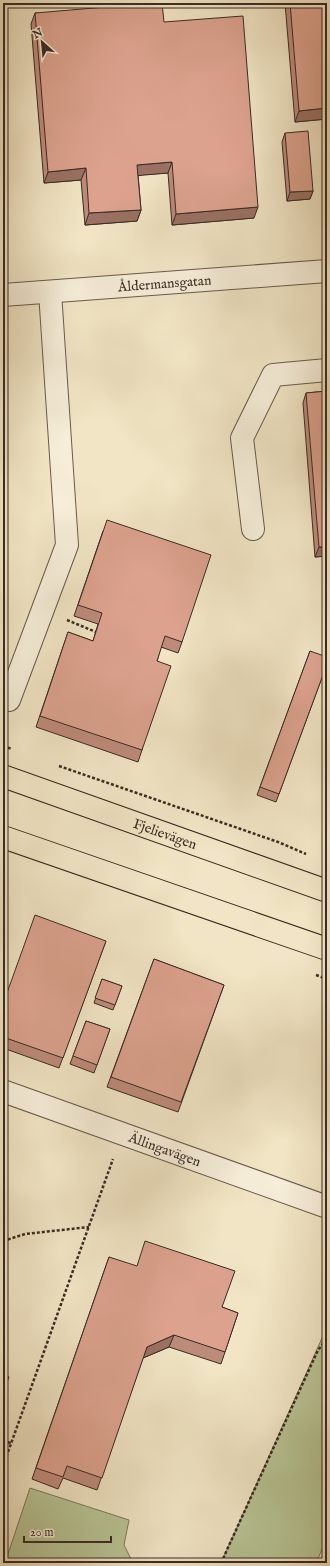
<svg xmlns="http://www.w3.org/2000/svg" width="330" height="1566" viewBox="0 0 330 1566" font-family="'IM FELL English',serif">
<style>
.green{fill:#b8c596;stroke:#79785e}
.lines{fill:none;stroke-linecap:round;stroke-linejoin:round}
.minor-casing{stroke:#685a4d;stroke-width:24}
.major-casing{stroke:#3a2b25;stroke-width:24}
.path{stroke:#3a2b25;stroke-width:2.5;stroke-dasharray:3 2;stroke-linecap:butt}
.minor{stroke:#f6eed9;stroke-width:22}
.major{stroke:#f1e5c5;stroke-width:22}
.wall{fill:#bd8b7a;stroke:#3a2b25}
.shaded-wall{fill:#9a7163;stroke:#3a2b25}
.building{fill:#dca28e;stroke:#3a2b25}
.labels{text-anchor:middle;stroke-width:3.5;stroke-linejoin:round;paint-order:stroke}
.street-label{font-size:14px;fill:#3a2b25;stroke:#f6eed9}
</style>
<rect width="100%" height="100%" fill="#f1e5c5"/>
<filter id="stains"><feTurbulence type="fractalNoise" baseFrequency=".005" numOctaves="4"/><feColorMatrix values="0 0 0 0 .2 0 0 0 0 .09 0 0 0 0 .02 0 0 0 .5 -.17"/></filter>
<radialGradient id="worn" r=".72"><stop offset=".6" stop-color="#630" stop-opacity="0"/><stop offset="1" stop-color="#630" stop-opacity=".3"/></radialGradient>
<!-- green -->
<g class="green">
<polygon points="327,1327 327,1538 316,1563 221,1563"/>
<polygon points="30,1488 129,1520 124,1545 133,1563 5,1563"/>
</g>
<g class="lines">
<!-- minor casing -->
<g class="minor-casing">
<g id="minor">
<path id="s1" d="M 3,295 L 327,271"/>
<polyline points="253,529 242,438 273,375 327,370"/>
<polyline points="9,700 67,545 50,292"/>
<path id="s2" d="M 3,1091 L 327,1207"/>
</g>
</g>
<!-- major casing -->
<g class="major-casing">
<g id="major">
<path id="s3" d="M 3,776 L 327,891"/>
<polyline points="3,837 327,949"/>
</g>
</g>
<!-- path -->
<g class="path">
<polyline points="67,620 96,632"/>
<polyline points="3,746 12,749"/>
<polyline points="59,766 278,842 306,854"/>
<polyline points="316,975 327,979"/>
<polyline points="3,1241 25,1234 89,1227"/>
<polyline points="3,1441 11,1443"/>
<polyline points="3,1466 113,1159"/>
<polyline points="221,1563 318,1350 327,1339"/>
</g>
<!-- minor -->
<use href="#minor" class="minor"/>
<!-- major -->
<use href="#major" class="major"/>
</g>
<!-- wall -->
<g class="wall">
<polygon points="285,3 327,3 327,119 295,122"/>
<polygon points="35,13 164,22 254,218 172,225 168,173 138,175 141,210 137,221 85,225 81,180 44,183 31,24"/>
<polygon points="285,133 313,191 310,199 287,201 282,142"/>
<polygon points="327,391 327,556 315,557 303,403 306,393"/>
<polygon points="103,531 182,642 178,653 161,647 157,661 142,750 138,762 36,727 68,632 93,641 98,624 74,616"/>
<polygon points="310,651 327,664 276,802 257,795"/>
<polygon points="106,941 59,1068 3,1048 3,1004"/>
<polygon points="154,959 224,985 178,1112 107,1087"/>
<polygon points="102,979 122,986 113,1010 94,1003"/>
<polygon points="86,1021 110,1029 94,1073 70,1064"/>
<polygon points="109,1257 222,1307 238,1313 221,1364 169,1347 143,1358 97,1490 63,1478 58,1489 32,1479"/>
</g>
<!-- shaded-wall -->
<g class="shaded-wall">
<polygon points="327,108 327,119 295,122 299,111"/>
<polygon points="172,162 168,173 133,176 137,165"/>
<polygon points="86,168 81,180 44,183 48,172"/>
<polygon points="313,191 310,199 287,201 290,192"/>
<polygon points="258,207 254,218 172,225 176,214"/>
<polygon points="141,210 137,221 85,225 89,213"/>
<polygon points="319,547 327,547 327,556 315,557"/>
<polygon points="174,1335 169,1347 143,1358 147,1347"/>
</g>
<!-- building -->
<g class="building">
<polygon points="153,3 162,3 164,22 243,16 258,207 176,214 172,162 137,165 141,210 89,213 86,168 48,172 35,13"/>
<polygon points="290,3 327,3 327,108 299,111"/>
<polygon points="308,131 313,191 290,192 285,133"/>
<polygon points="327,391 327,547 319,547 306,393"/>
<polygon points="107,520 211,555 182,642 165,636 157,661 171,666 142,750 40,716 68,632 93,641 102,613 78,605"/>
<polygon points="310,651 327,657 327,664 279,794 260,787"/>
<polygon points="35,915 106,941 63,1058 3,1037 3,1004"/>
<polygon points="154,959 224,985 181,1102 111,1077"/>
<polygon points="102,979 122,986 115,1005 95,998"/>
<polygon points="86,1021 110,1029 97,1065 73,1056"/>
<polygon points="145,1241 235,1271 222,1307 238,1313 225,1352 174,1335 147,1347 102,1478 67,1466 63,1477 36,1468 109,1257 137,1266"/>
<polygon points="3,1374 9,1377 3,1393"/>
</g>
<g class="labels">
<!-- street labels -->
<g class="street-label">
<text dy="5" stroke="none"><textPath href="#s1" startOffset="162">Åldermansgatan</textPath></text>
<text dy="5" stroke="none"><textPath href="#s3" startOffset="172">Fjelievägen</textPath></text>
<text dy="5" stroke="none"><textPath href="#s2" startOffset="172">Ällingavägen</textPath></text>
</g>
</g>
<!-- margin -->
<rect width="330" height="1566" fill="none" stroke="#f1e5c5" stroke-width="16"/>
<rect x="4" y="4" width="322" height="1558" fill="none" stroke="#3a2b25" stroke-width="2"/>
<rect x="8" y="8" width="314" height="1550" fill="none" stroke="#3a2b25"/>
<!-- north arrow -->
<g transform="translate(42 42) rotate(333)" stroke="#f6eed9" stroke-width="3" paint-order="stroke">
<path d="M0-3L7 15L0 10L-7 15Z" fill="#3a2b25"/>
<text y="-6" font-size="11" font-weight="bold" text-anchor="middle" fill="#3a2b25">N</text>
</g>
<!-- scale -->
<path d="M24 1536v6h87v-6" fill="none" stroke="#3a2b25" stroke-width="2"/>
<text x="30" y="1536" font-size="12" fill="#3a2b25" stroke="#f6eed9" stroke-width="3" paint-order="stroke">20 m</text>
<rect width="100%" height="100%" filter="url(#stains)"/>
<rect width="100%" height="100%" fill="url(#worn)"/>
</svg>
